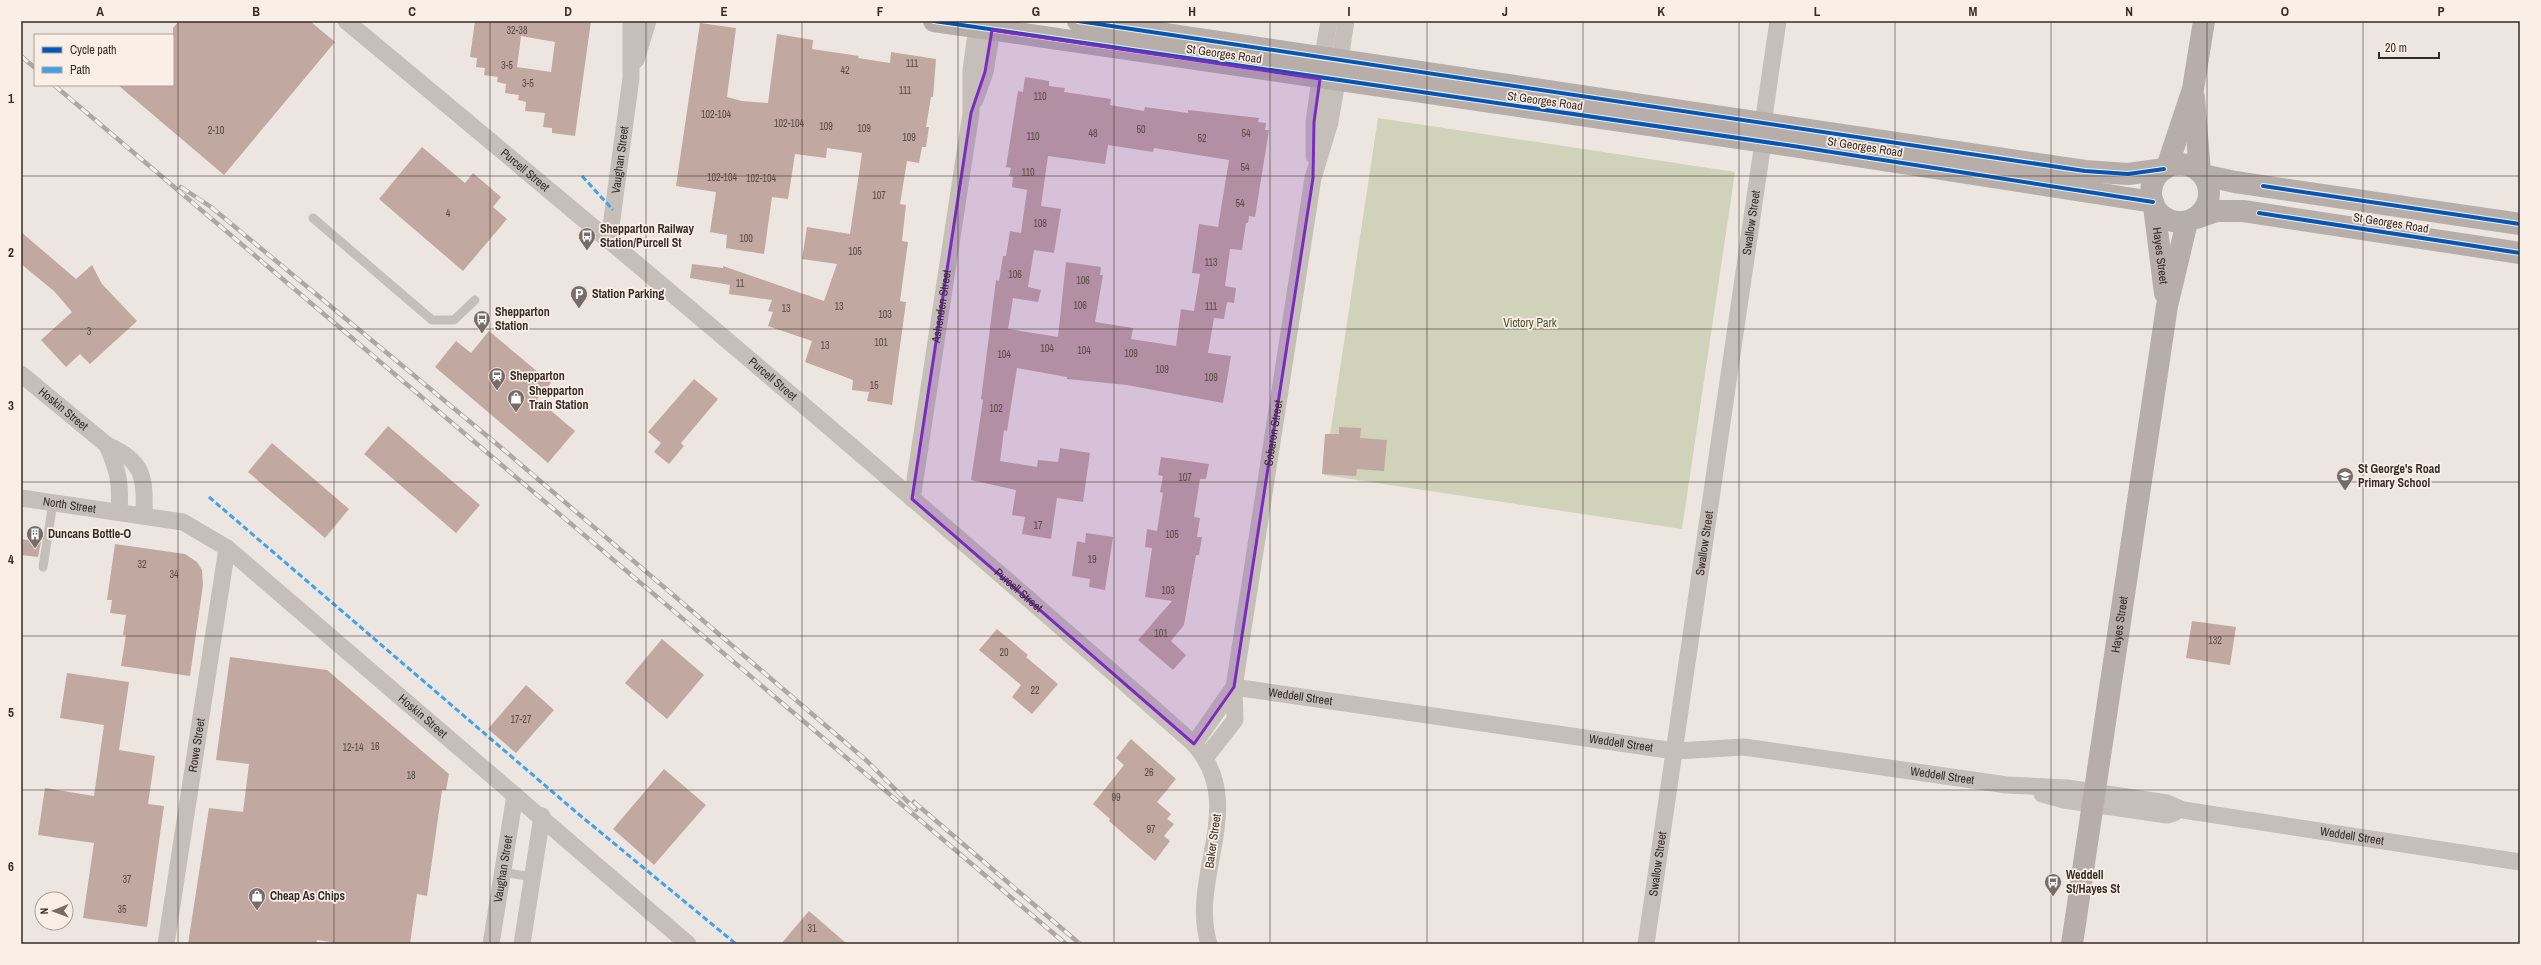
<svg xmlns="http://www.w3.org/2000/svg" width="2541" height="965" viewBox="0 0 2541 965" font-family="'Archivo Narrow',sans-serif">
<style>
.green{fill:#d0d2ba}
.building{fill:#c1a8a1;fill-rule:evenodd}
.lines{fill:none;stroke-linecap:round;stroke-linejoin:round}
.lane{stroke:#c6beb9;stroke-width:9}
.street{stroke:#c6beb9;stroke-width:17}
.secondary{stroke:#b7aea9;stroke-width:22}
.rail-casing{stroke:#aea7a3;stroke-width:4.5}
.rail{stroke:#faefe7;stroke-width:3;stroke-dasharray:9;stroke-linecap:butt}
.quiet{stroke:#3fa3eb;stroke-width:3;stroke-dasharray:6 3;stroke-linecap:butt}
.cycleway-casing{stroke:#faefe7;stroke-width:6}
.cycleway{stroke:#0057b8;stroke-width:4}
.marked{fill:#7b2cbf;fill-opacity:0.2;stroke:#7b2cbf;stroke-width:3;stroke-linejoin:round}
.grid{fill:none;stroke:#372b27;stroke-width:1;stroke-opacity:0.55}
.labels{text-anchor:middle;stroke-width:3.5;stroke-linejoin:round;paint-order:stroke}
.number-label{font-size:10px;fill:#5a4a46}
.street-label{font-size:12px;fill:#372b27;stroke:#faefe7}
.poi-label{font-size:12px;font-weight:bold;fill:#372b27;stroke:#faefe7;text-anchor:start}
.park-label{font-size:12px;fill:#4a552a;stroke:#faefe7}
.neatline{fill:none;stroke:#372b27;stroke-width:1.5}
.grid-label{font-size:13px;text-anchor:middle;font-weight:bold;fill:#372b27}
</style>
<rect width="100%" height="100%" fill="#ede6e0"/>
<!-- green -->
<polygon class="green" points="1378,118 1735,172 1682,529 1324,475"/>
<!-- building -->
<g class="building">
<polygon points="179,21 310,21 335,42 224,175 118,85 173,85 173,28"/>
<path d="M 475,21 L 591,21 L 575,136 L 552,133 L 552,128 L 543,127 L 545,113 L 525,111 L 526,102 L 518,100 L 519,95 L 505,93 L 506,84 L 497,82 L 498,77 L 484,75 L 485,68 L 476,67 L 477,58 L 470,57 ZM 521,36 L 555,42 L 551,72 L 517,67 Z"/>
<polygon points="700,23 736,28 727,97 742,101 768,103 777,34 813,40 812,49 859,56 858,58 890,63 891,52 936,59 933,97 931,97 926,127 929,127 926,147 922,147 919,163 907,161 900,204 906,205 902,241 908,242 900,301 906,302 892,405 867,401 869,392 852,390 853,380 805,362 812,341 768,326 773,312 768,311 772,300 729,294 730,285 690,278 692,264 723,268 723,266 824,301 837,264 802,259 807,227 850,234 862,153 827,148 826,158 795,154 788,199 772,197 764,254 726,248 727,235 710,232 716,192 676,186"/>
<path d="M 1025,77 L 1049,81 L 1049,86 L 1065,88 L 1064,92 L 1111,99 L 1110,105 L 1144,111 L 1145,107 L 1188,113 L 1188,110 L 1259,118 L 1258,122 L 1266,123 L 1265,130 L 1269,130 L 1255,217 L 1249,216 L 1248,223 L 1246,223 L 1242,250 L 1230,249 L 1225,286 L 1236,288 L 1234,303 L 1227,302 L 1224,319 L 1214,318 L 1208,353 L 1231,356 L 1223,403 L 1127,385 L 1067,379 L 1067,377 L 1017,368 L 1007,431 L 1004,430 L 1000,461 L 1037,467 L 1038,460 L 1058,462 L 1060,448 L 1090,453 L 1083,502 L 1057,498 L 1051,539 L 1022,534 L 1025,517 L 1012,515 L 1016,490 L 971,480 L 983,400 L 981,399 L 996,280 L 999,281 L 1003,256 L 1006,256 L 1010,231 L 1021,233 L 1027,190 L 1012,187 L 1013,177 L 1009,176 L 1011,168 L 1006,167 L 1018,91 L 1023,92 ZM 1108,145 L 1153,152 L 1154,148 L 1229,160 L 1218,227 L 1199,224 L 1192,273 L 1200,274 L 1194,311 L 1181,309 L 1176,346 L 1131,339 L 1133,328 L 1095,322 L 1103,275 L 1100,275 L 1101,267 L 1066,262 L 1058,337 L 1008,329 L 1013,298 L 1038,302 L 1041,290 L 1028,287 L 1034,250 L 1054,253 L 1061,209 L 1041,206 L 1048,156 L 1105,164 Z"/>
<polygon points="422,147 465,183 473,173 501,197 493,207 507,219 463,271 379,199"/>
<polygon points="21,232 76,279 92,265 102,284 137,321 90,364 80,354 66,367 41,340 72,312 54,291 21,264"/>
<polygon points="489,331 551,383 537,399 575,431 548,463 435,367 456,341 471,353"/>
<polygon points="694,379 718,399 681,443 684,446 669,464 654,452 661,443 648,432"/>
<polygon points="388,426 480,505 456,533 364,454"/>
<polygon points="1339,427 1361,428 1360,438 1387,440 1384,471 1357,469 1356,476 1322,474 1325,434 1339,434"/>
<polygon points="272,443 349,509 325,538 248,472"/>
<polygon points="1161,457 1209,464 1206,479 1200,479 1194,517 1200,518 1197,537 1202,537 1199,555 1196,555 1184,625 1171,641 1186,655 1173,670 1138,640 1172,601 1145,597 1152,548 1145,547 1147,529 1157,531 1163,493 1160,492 1163,476 1158,475"/>
<polygon points="1086,533 1113,537 1105,590 1089,587 1090,579 1072,576 1077,541 1085,543"/>
<polygon points="21,539 41,542 38,557 21,555"/>
<polygon points="115,544 185,554 197,562 202,570 203,585 190,676 121,666 126,635 123,635 126,615 110,613 112,600 107,600"/>
<polygon points="2192,621 2236,627 2230,665 2186,658"/>
<polygon points="997,629 1028,655 1026,657 1058,684 1032,714 1012,697 1021,685 979,650"/>
<polygon points="662,639 704,675 667,719 625,683"/>
<polygon points="230,657 327,670 449,774 446,790 442,790 427,896 417,894 410,944 344,944 317,940 316,944 188,944 209,808 243,812 249,764 216,760"/>
<polygon points="67,673 129,682 119,750 155,756 148,804 164,806 147,927 83,918 94,843 38,835 45,788 94,796 104,725 60,718"/>
<polygon points="526,685 554,710 516,753 488,729"/>
<polygon points="1131,739 1176,779 1157,802 1171,814 1167,819 1174,824 1164,836 1170,841 1155,861 1109,821 1110,819 1093,804 1124,765 1116,758"/>
<polygon points="664,769 706,805 654,865 613,829"/>
<polygon points="809,911 847,944 781,944"/>
</g>
<g class="lines">
<!-- lane -->
<g class="lane">
<polyline points="313,218 432,320 454,320 475,300"/>
<polyline points="43,567 53,502"/>
<polyline points="502,872 532,877"/>
</g>
<!-- street -->
<g class="street">
<path id="s1" d="M 346,21 C 632,258 916,498 1194,744 C 1249,805 1188,876 1209,944"/>
<polyline points="1323,56 1329,21"/>
<polyline points="1340,59 1346,21"/>
<polyline points="636,60 648,21"/>
<polyline points="975,100 985,72 992,30"/>
<polyline points="1763,124 1778,21"/>
<polyline points="1314,156 1314,122 1320,79"/>
<path id="s2" d="M 609,241 L 631,78 L 631,21"/>
<path id="s3" d="M 21,374 L 107,445 C 144,461 145,477 144,516"/>
<path d="M 107,445 C 118,471 121,482 119,511"/>
<path id="s4" d="M 21,498 L 183,522 L 227,548 L 688,944"/>
<path id="s5" d="M 912,499 L 971,113 L 971,70 L 977,27"/>
<path id="s6" d="M 1234,687 L 1675,751 L 1744,747 L 2007,785 L 2067,788 L 2167,803 L 2183,810 L 2520,862"/>
<polyline points="1194,744 1234,687"/>
<path id="s7" d="M 1206,757 L 1235,720 L 1234,687 L 1313,178 L 1330,122 L 1337,81"/>
<polyline points="2042,794 2064,800 2167,815 2174,813"/>
<path id="s8" d="M 166,944 L 227,548"/>
<path id="s9" d="M 491,944 L 515,795"/>
<polyline points="522,944 542,816"/>
<path id="s10" d="M 1646,944 L 1763,142"/>
</g>
<!-- secondary -->
<g class="secondary">
<polyline points="934,21 1793,146 2153,202"/>
<polyline points="1078,21 2085,171 2128,174 2164,169"/>
<polyline points="2194,98 2200,172"/>
<circle cx="2180" cy="193" r="29"/>
<polyline points="2167,167 2193,89 2204,21"/>
<polyline points="2203,175 2235,182 2520,224"/>
<path id="s11" d="M 2154,206 L 2165,293"/>
<polyline points="2196,218 2216,211 2243,211 2520,253"/>
<path id="s12" d="M 2072,944 L 2167,306 L 2187,222"/>
</g>
<!-- rail casing -->
<g class="rail-casing">
<g id="rail">
<polyline points="21,56 35,68"/>
<polyline points="54,85 1066,944"/>
<polyline points="181,187 211,207 504,450 867,761 916,810"/>
<polyline points="914,802 1080,944"/>
</g>
</g>
<!-- rail -->
<use href="#rail" class="rail"/>
<!-- quiet -->
<g class="quiet">
<polyline points="582,176 613,210"/>
<polyline points="209,497 576,812 736,944"/>
</g>
<!-- cycleway casing -->
<g class="cycleway-casing">
<g id="cycleway">
<polyline points="934,21 1793,146 2153,202"/>
<polyline points="1078,21 2085,171 2128,174 2164,169"/>
<polyline points="2263,186 2520,224"/>
<polyline points="2259,213 2520,253"/>
</g>
</g>
<!-- cycleway -->
<use href="#cycleway" class="cycleway"/>
</g>
<!-- marked area -->
<path class="marked" d="M 992,30 L 1320,79 L 1314,122 L 1313,178 L 1234,687 L 1194,744 L 912,499 L 971,113 L 985,72 Z"/>
<!-- grid -->
<path class="grid" d="M 178,21 L 178,944M 334,21 L 334,944M 490,21 L 490,944M 646,21 L 646,944M 802,21 L 802,944M 958,21 L 958,944M 1114,21 L 1114,944M 1270,21 L 1270,944M 1427,21 L 1427,944M 1583,21 L 1583,944M 1739,21 L 1739,944M 1895,21 L 1895,944M 2051,21 L 2051,944M 2207,21 L 2207,944M 2363,21 L 2363,944M 21,176 L 2520,176M 21,329 L 2520,329M 21,482 L 2520,482M 21,636 L 2520,636M 21,790 L 2520,790"/>
<!-- icons -->
<defs>
<g id="bus-pin" transform="scale(0.9)"><path d="M0 17L-7.5 6A9.5 9.5 0 1 1 7.5 6Z" fill="#776c68" stroke="#faefe7"/><path d="M-5-6H5V4H4V6H2V4H-2V6H-4V4H-5ZM-3.5-4V0h7V-4ZM-3.5 1.2v1.5H-2V1.2ZM2 1.2v1.5H3.5V1.2Z" fill="#fff"/></g>
<g id="parking-pin" transform="scale(0.9)"><path d="M0 17L-7.5 6A9.5 9.5 0 1 1 7.5 6Z" fill="#776c68" stroke="#faefe7"/><path d="M-3.5-5.5H1a3.5 3.5 0 0 1 0 7H-1V5.5H-3.5ZM-1-3.4V-.6H.8a1.4 1.4 0 0 0 0-2.8Z" fill="#fff"/></g>
<g id="station-pin" transform="scale(0.9)"><path d="M0 17L-7.5 6A9.5 9.5 0 1 1 7.5 6Z" fill="#776c68" stroke="#faefe7"/><path d="M-3-6H3Q5-6 5-4V2Q5 4 3 4L4.5 6H3L1.5 4h-3L-3 6H-4.5L-3 4Q-5 4-5 2V-4Q-5-6-3-6ZM-3.5-4v3h7v-3ZM-3.5 1v1.5H-2V1ZM2 1v1.5H3.5V1Z" fill="#fff"/></g>
<g id="shop-pin" transform="scale(0.9)"><path d="M0 17L-7.5 6A9.5 9.5 0 1 1 7.5 6Z" fill="#776c68" stroke="#faefe7"/><path d="M-5-2.5h2.3a2.7 3.5 0 0 1 5.4 0H5L5.5 6h-11ZM-1.5-2.5h3a1.5 2.3 0 0 0-3 0Z" fill="#fff"/></g>
<g id="school-pin" transform="scale(0.9)"><path d="M0 17L-7.5 6A9.5 9.5 0 1 1 7.5 6Z" fill="#776c68" stroke="#faefe7"/><path d="M0-5L7-2L0 1L-7-2ZM-4 1L0 2.5L4 1V4Q0 6-4 4Z" fill="#fff"/></g>
<g id="building-pin" transform="scale(0.9)"><path d="M0 17L-7.5 6A9.5 9.5 0 1 1 7.5 6Z" fill="#776c68" stroke="#faefe7"/><path d="M-4-6H4V6H1V3H-1V6H-4ZM-2.5-4.3h1.7v1.8h-1.7ZM.8-4.3h1.7v1.8H.8ZM-2.5-1h1.7V.8h-1.7ZM.8-1h1.7V.8H.8Z" fill="#fff"/></g>
</defs>
<g fill-rule="evenodd">
<use href="#bus-pin" x="587" y="236"/>
<use href="#parking-pin" x="579" y="294"/>
<use href="#bus-pin" x="482" y="319"/>
<use href="#station-pin" x="497" y="376"/>
<use href="#shop-pin" x="516" y="398"/>
<use href="#school-pin" x="2345" y="476"/>
<use href="#building-pin" x="35" y="534"/>
<use href="#bus-pin" x="2053" y="882"/>
<use href="#shop-pin" x="257" y="896"/>
</g>
<g class="labels">
<!-- number labels -->
<g class="number-label">
<text x="517" y="34">32-38</text>
<text x="912" y="67">111</text>
<text x="507" y="69">3-5</text>
<text x="845" y="74">42</text>
<text x="528" y="87">3-5</text>
<text x="905" y="94">111</text>
<text x="1040" y="100">110</text>
<text x="716" y="118">102-104</text>
<text x="789" y="127">102-104</text>
<text x="826" y="130">109</text>
<text x="864" y="132">109</text>
<text x="1141" y="133">50</text>
<text x="216" y="134">2-10</text>
<text x="1093" y="137">48</text>
<text x="1246" y="137">54</text>
<text x="1033" y="140">110</text>
<text x="909" y="141">109</text>
<text x="1202" y="142">52</text>
<text x="1245" y="171">54</text>
<text x="1028" y="176">110</text>
<text x="722" y="181">102-104</text>
<text x="761" y="182">102-104</text>
<text x="879" y="199">107</text>
<text x="1240" y="207">54</text>
<text x="448" y="217">4</text>
<text x="1040" y="227">108</text>
<text x="746" y="242">100</text>
<text x="855" y="255">105</text>
<text x="1211" y="266">113</text>
<text x="1015" y="278">106</text>
<text x="1083" y="284">106</text>
<text x="740" y="287">11</text>
<text x="1080" y="309">106</text>
<text x="839" y="310">13</text>
<text x="1211" y="310">111</text>
<text x="786" y="312">13</text>
<text x="885" y="318">103</text>
<text x="89" y="335">3</text>
<text x="881" y="346">101</text>
<text x="825" y="349">13</text>
<text x="1047" y="352">104</text>
<text x="1084" y="354">104</text>
<text x="1131" y="357">109</text>
<text x="1004" y="358">104</text>
<text x="1162" y="373">109</text>
<text x="1211" y="381">109</text>
<text x="874" y="389">15</text>
<text x="996" y="412">102</text>
<text x="1185" y="481">107</text>
<text x="1038" y="529">17</text>
<text x="1172" y="538">105</text>
<text x="1092" y="563">19</text>
<text x="142" y="568">32</text>
<text x="174" y="578">34</text>
<text x="1168" y="594">103</text>
<text x="1161" y="637">101</text>
<text x="2215" y="644">132</text>
<text x="1004" y="656">20</text>
<text x="1035" y="694">22</text>
<text x="521" y="723">17-27</text>
<text x="375" y="750">16</text>
<text x="353" y="751">12-14</text>
<text x="1149" y="776">26</text>
<text x="411" y="779">18</text>
<text x="1116" y="801">99</text>
<text x="1151" y="833">97</text>
<text x="127" y="883">37</text>
<text x="122" y="913">35</text>
<text x="812" y="932">31</text>
</g>
<!-- street labels -->
<g class="street-label">
<text transform="translate(1224 54) rotate(8)" y="4">St Georges Road</text>
<text transform="translate(1545 101) rotate(8)" y="4">St Georges Road</text>
<text transform="translate(1865 147) rotate(9)" y="4">St Georges Road</text>
<text dy="4" stroke="none"><textPath href="#s2" startOffset="82">Vaughan Street</textPath></text>
<text dy="4" stroke="none"><textPath href="#s1" startOffset="233">Purcell Street</textPath></text>
<text dy="4" stroke="none"><textPath href="#s10" startOffset="729">Swallow Street</textPath></text>
<text transform="translate(2391 223) rotate(9)" y="4">St Georges Road</text>
<text dy="4" stroke="none"><textPath href="#s11" startOffset="50">Hayes Street</textPath></text>
<text dy="4" stroke="none"><textPath href="#s5" startOffset="195">Ashenden Street</textPath></text>
<text dy="4" stroke="none"><textPath href="#s1" startOffset="557">Purcell Street</textPath></text>
<text dy="4" stroke="none"><textPath href="#s3" startOffset="55">Hoskin Street</textPath></text>
<text dy="4" stroke="none"><textPath href="#s7" startOffset="337">Sobaron Street</textPath></text>
<text dy="4" stroke="none"><textPath href="#s4" startOffset="49">North Street</textPath></text>
<text dy="4" stroke="none"><textPath href="#s10" startOffset="405">Swallow Street</textPath></text>
<text dy="4" stroke="none"><textPath href="#s1" startOffset="881">Purcell Street</textPath></text>
<text dy="4" stroke="none"><textPath href="#s12" startOffset="323">Hayes Street</textPath></text>
<text dy="4" stroke="none"><textPath href="#s6" startOffset="67">Weddell Street</textPath></text>
<text dy="4" stroke="none"><textPath href="#s4" startOffset="473">Hoskin Street</textPath></text>
<text dy="4" stroke="none"><textPath href="#s6" startOffset="391">Weddell Street</textPath></text>
<text dy="4" stroke="none"><textPath href="#s8" startOffset="201">Rowe Street</textPath></text>
<text dy="4" stroke="none"><textPath href="#s6" startOffset="715">Weddell Street</textPath></text>
<text dy="4" stroke="none"><textPath href="#s6" startOffset="1130">Weddell Street</textPath></text>
<text transform="translate(1213 841) rotate(-82)" y="4">Baker Street</text>
<text dy="4" stroke="none"><textPath href="#s10" startOffset="81">Swallow Street</textPath></text>
<text dy="4" stroke="none"><textPath href="#s9" startOffset="76">Vaughan Street</textPath></text>
</g>
<!-- poi labels -->
<g class="poi-label">
<text x="600" y="233">Shepparton Railway<tspan x="600" dy="14">Station/Purcell St</tspan></text>
<text x="592" y="298">Station Parking</text>
<text x="495" y="316">Shepparton<tspan x="495" dy="14">Station</tspan></text>
<text x="510" y="380">Shepparton</text>
<text x="529" y="395">Shepparton<tspan x="529" dy="14">Train Station</tspan></text>
<text x="2358" y="473">St George's Road<tspan x="2358" dy="14">Primary School</tspan></text>
<text x="48" y="538">Duncans Bottle-O</text>
<text x="2066" y="879">Weddell<tspan x="2066" dy="14">St/Hayes St</tspan></text>
<text x="270" y="900">Cheap As Chips</text>
</g>
<!-- park labels -->
<g class="park-label">
<text x="1530" y="327">Victory Park</text>
</g>
</g>
<!-- border -->
<rect width="2541" height="965" fill="none" stroke="#faefe7" stroke-width="44"/>
<!-- legend -->
<rect x="34" y="34" width="140" height="52" fill="#faefe7" stroke="#aca19a"/>
<rect x="42" y="47" width="20" height="6" fill="#0057b8" stroke="#aca19a"/>
<text x="70" y="54" font-size="12" fill="#372b27">Cycle path</text>
<rect x="42" y="67" width="20" height="6" fill="#3fa3eb" stroke="#aca19a"/>
<text x="70" y="74" font-size="12" fill="#372b27">Path</text>
<!-- north arrow -->
<g transform="translate(54 911) rotate(269)"><circle r="19" fill="#faefe7" stroke="#aca19a"/>
<path d="M0-3L7 15L0 10L-7 15Z" fill="#776c68"/>
<text y="-6" font-size="11" font-weight="bold" text-anchor="middle" fill="#372b27">N</text>
</g>
<!-- scale -->
<path d="M2379 52v6h60v-6" fill="none" stroke="#372b27" stroke-width="2"/>
<text x="2385" y="52" font-size="12" fill="#372b27" stroke="#faefe7" stroke-width="3" paint-order="stroke">20 m</text>
<rect x="22" y="22" width="2497" height="921" class="neatline"/>
<g class="grid-label">
<text x="100" y="16">A</text>
<text x="256" y="16">B</text>
<text x="412" y="16">C</text>
<text x="568" y="16">D</text>
<text x="724" y="16">E</text>
<text x="880" y="16">F</text>
<text x="1036" y="16">G</text>
<text x="1192" y="16">H</text>
<text x="1349" y="16">I</text>
<text x="1505" y="16">J</text>
<text x="1661" y="16">K</text>
<text x="1817" y="16">L</text>
<text x="1973" y="16">M</text>
<text x="2129" y="16">N</text>
<text x="2285" y="16">O</text>
<text x="2441" y="16">P</text>
<text x="11" y="103">1</text>
<text x="11" y="257">2</text>
<text x="11" y="410">3</text>
<text x="11" y="564">4</text>
<text x="11" y="717">5</text>
<text x="11" y="871">6</text>
</g>
</svg>
